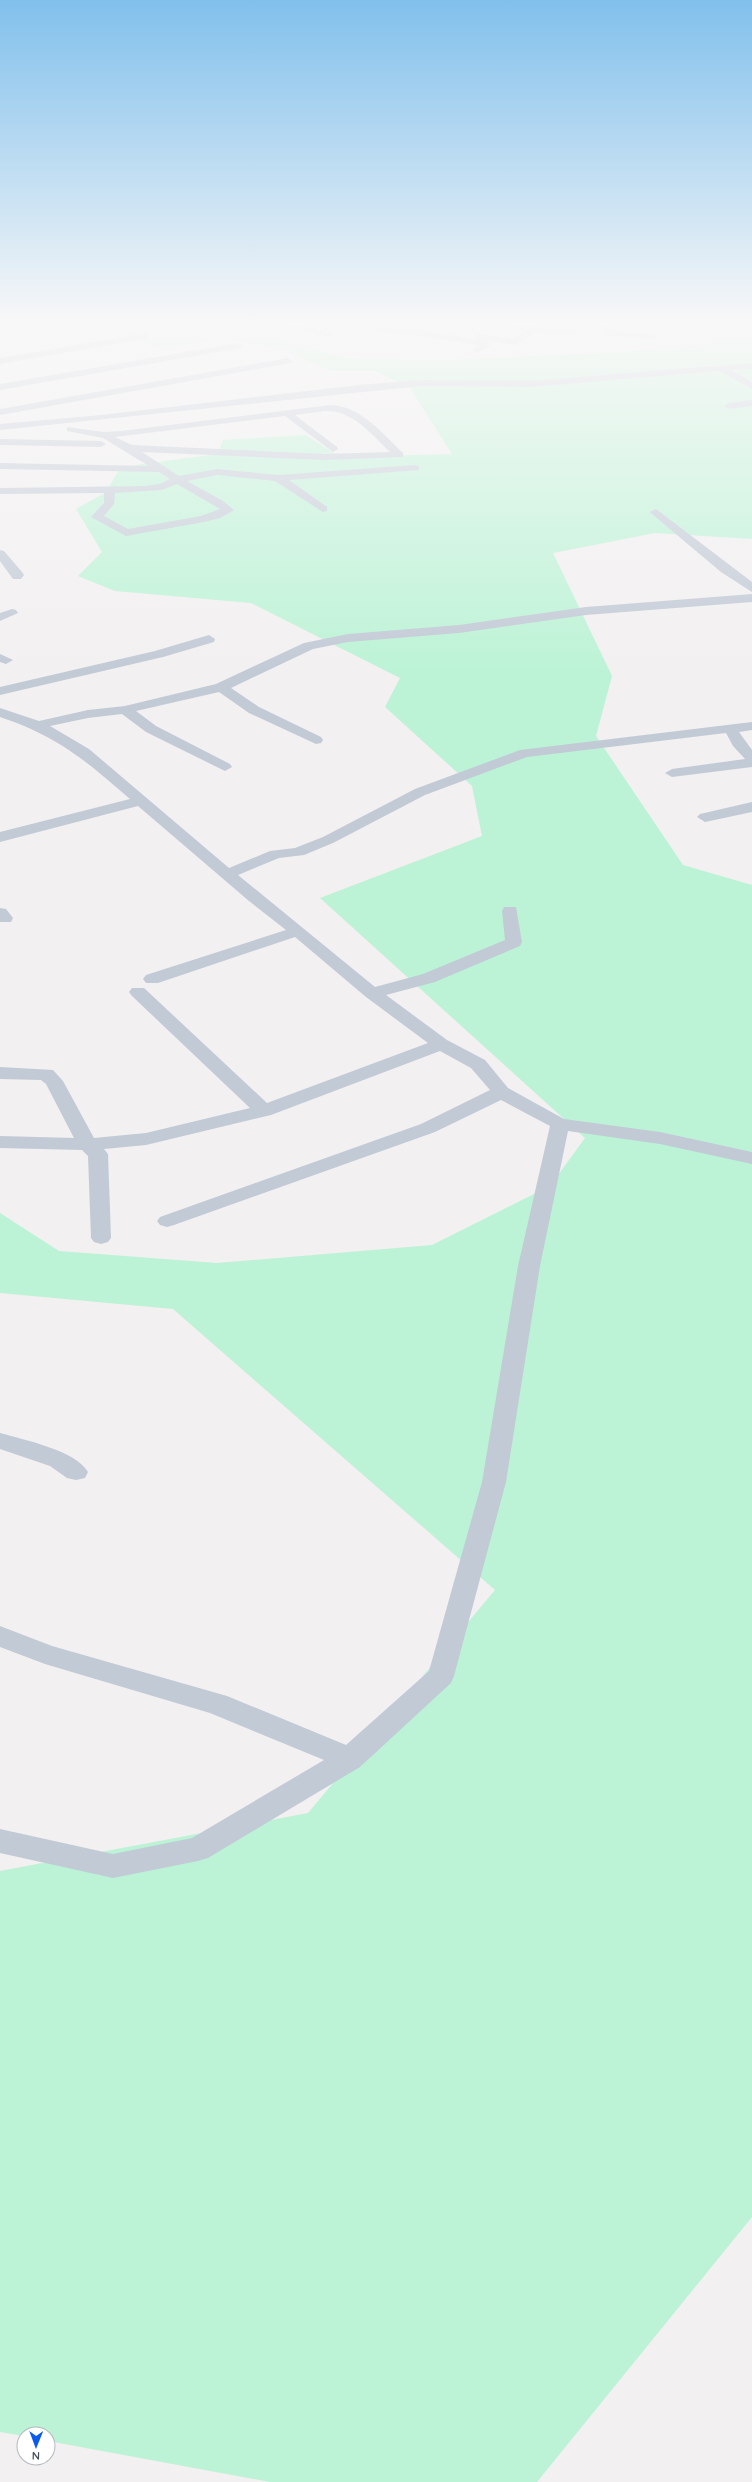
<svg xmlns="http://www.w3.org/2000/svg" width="752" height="2482" viewBox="0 0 752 2482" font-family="Quicksand,sans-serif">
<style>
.green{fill:#bcf3d6}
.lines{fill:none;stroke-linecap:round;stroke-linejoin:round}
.minor{fill:#c2cad6;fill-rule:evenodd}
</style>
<rect width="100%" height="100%" fill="#f2f0f0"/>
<!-- green -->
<polygon class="green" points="85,325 248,326 281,340 350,359 450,360 631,351 712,343 720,327 752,326 752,539 655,533 553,553 612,676 596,736 683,865 752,885 752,2217 537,2482 270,2482 48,2441 48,2434 24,2434 24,2436 0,2432 0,1871 308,1813 495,1590 173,1309 0,1293 0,1213 59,1251 217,1263 432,1245 550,1186 585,1138 320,898 482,836 472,786 385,707 400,678 251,603 115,591 78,576 102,552 76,509 105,493 121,467 218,454 223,440 306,435 340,457 452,454 410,388 374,371 330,371 283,349 222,338 165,349 92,329"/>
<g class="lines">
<!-- minor -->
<g class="minor">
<polygon points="282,325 299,325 333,334 329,337"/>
<polygon points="491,325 574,329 578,332 574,335 536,333 514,345 476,339 476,335 479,334 513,339 525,331"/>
<polygon points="599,325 608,325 614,332 652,333 656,336 652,339 609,336"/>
<polygon points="375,327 408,328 487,341 491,344 477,353 473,350 479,345 408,334 372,332 372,328"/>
<polygon points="145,333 148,334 148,338 0,364 0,358"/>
<polygon points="238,343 242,346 241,348 0,390 0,384"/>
<polygon points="288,358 293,361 291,363 0,415 0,409"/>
<polygon points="752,363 752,369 732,370 752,382 752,389 720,371 530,387 421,386 0,430 0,424 101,415 359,385 421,380 530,381"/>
<polygon points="752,400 752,406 729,409 724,406 729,403"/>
<path d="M 330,405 C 361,406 382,433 403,453 L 403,457 L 325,460 L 142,452 L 179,476 L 217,469 L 278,475 L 415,465 L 419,466 L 419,470 L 289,480 L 327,507 L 327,511 L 323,512 L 275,481 L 217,475 L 187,481 L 223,501 L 234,510 L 220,518 L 204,522 L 126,536 L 91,517 L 104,503 L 104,493 L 0,494 L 0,488 L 144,486 L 160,484 L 170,479 L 159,472 L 0,469 L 0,463 L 149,466 L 103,438 L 67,431 L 67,427 L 104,432 L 121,431 ZM 325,411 C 353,410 372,435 390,452 L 325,454 L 132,445 L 115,437 L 285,416 L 333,452 L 338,449 L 337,447 L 295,415 ZM 177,484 L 220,509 L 201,516 L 128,529 L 104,516 L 114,504 L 115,493 L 162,490 Z"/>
<polygon points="0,439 101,441 106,444 101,447 0,445"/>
<polygon points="656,509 752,582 752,592 721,572 652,514 650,512"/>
<polygon points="0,550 4,551 22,572 24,575 21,579 13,579 0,561"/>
<path d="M 752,594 L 752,602 L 586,615 L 459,633 L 348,642 L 313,649 L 231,688 L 259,707 L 321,737 L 323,740 L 321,743 L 316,744 L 249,713 L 219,692 L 136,711 L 156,726 L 230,764 L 232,767 L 225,771 L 146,732 L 122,714 L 88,718 L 50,726 L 89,749 L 229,868 L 270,851 L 295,848 L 323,837 L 415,789 L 520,750 L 752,722 L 752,730 L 739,732 L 752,750 L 752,767 L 672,777 L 665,773 L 672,769 L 745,759 L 733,746 L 726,733 L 527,757 L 425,795 L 333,843 L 304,855 L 279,858 L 238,875 L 375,987 L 423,974 L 505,940 L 502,911 L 504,907 L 516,907 L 522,942 L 520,946 L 435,982 L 386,995 L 447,1040 L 485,1060 L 508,1088 L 564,1119 L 660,1132 L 752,1152 L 752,1164 L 660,1144 L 568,1131 L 540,1266 L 506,1482 L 454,1676 L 451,1683 L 360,1767 L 208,1858 L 198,1861 L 113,1878 L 0,1853 L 0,1829 L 113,1854 L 192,1838 L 324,1760 L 210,1713 L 45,1664 L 0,1647 L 0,1626 L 52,1646 L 227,1696 L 346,1745 L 429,1671 L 482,1482 L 518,1266 L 550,1126 L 501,1100 L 435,1132 L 174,1225 L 167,1227 L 160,1225 L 157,1221 L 160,1217 L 421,1124 L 490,1090 L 471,1068 L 440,1051 L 271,1115 L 146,1145 L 104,1149 L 108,1154 L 111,1238 L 108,1242 L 101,1244 L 94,1242 L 91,1238 L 88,1156 L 82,1150 L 0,1148 L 0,1136 L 74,1138 L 46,1084 L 41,1080 L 0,1079 L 0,1067 L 53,1070 L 63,1081 L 94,1138 L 146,1133 L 250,1108 L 132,996 L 129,992 L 132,988 L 144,988 L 267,1103 L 428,1043 L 366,997 L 295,937 L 158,983 L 146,983 L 143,979 L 146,975 L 286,930 L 249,901 L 138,806 L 0,842 L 0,832 L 130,799 C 85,760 57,736 0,717 L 0,708 L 39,721 L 88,710 L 125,706 L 216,684 L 304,643 L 348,634 L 459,625 L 586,607 Z"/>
<polygon points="12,609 16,610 18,613 0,621 0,613"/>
<polygon points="209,635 215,639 214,642 163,657 0,695 0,687 155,651"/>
<polygon points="0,654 13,660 6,664 0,662"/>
<polygon points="752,802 752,812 705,822 697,817 700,814"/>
<polygon points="0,908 6,909 13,918 11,922 0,922"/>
<path d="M 0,1433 C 24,1440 75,1450 88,1472 L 85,1478 L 76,1480 L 67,1478 L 50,1466 L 0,1449 Z"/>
</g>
</g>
<!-- sky -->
<linearGradient id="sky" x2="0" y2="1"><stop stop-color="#81c0ec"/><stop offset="0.48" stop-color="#f9f8f8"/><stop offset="1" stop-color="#f9f8f8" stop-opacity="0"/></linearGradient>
<rect width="752" height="673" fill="url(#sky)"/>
<!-- north arrow -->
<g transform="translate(36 2446) rotate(181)"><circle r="19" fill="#ffffff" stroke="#b5b9bf"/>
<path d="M0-3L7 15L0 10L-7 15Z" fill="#0c59f0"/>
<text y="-6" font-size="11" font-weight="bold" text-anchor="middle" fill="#46515f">N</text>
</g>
</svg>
